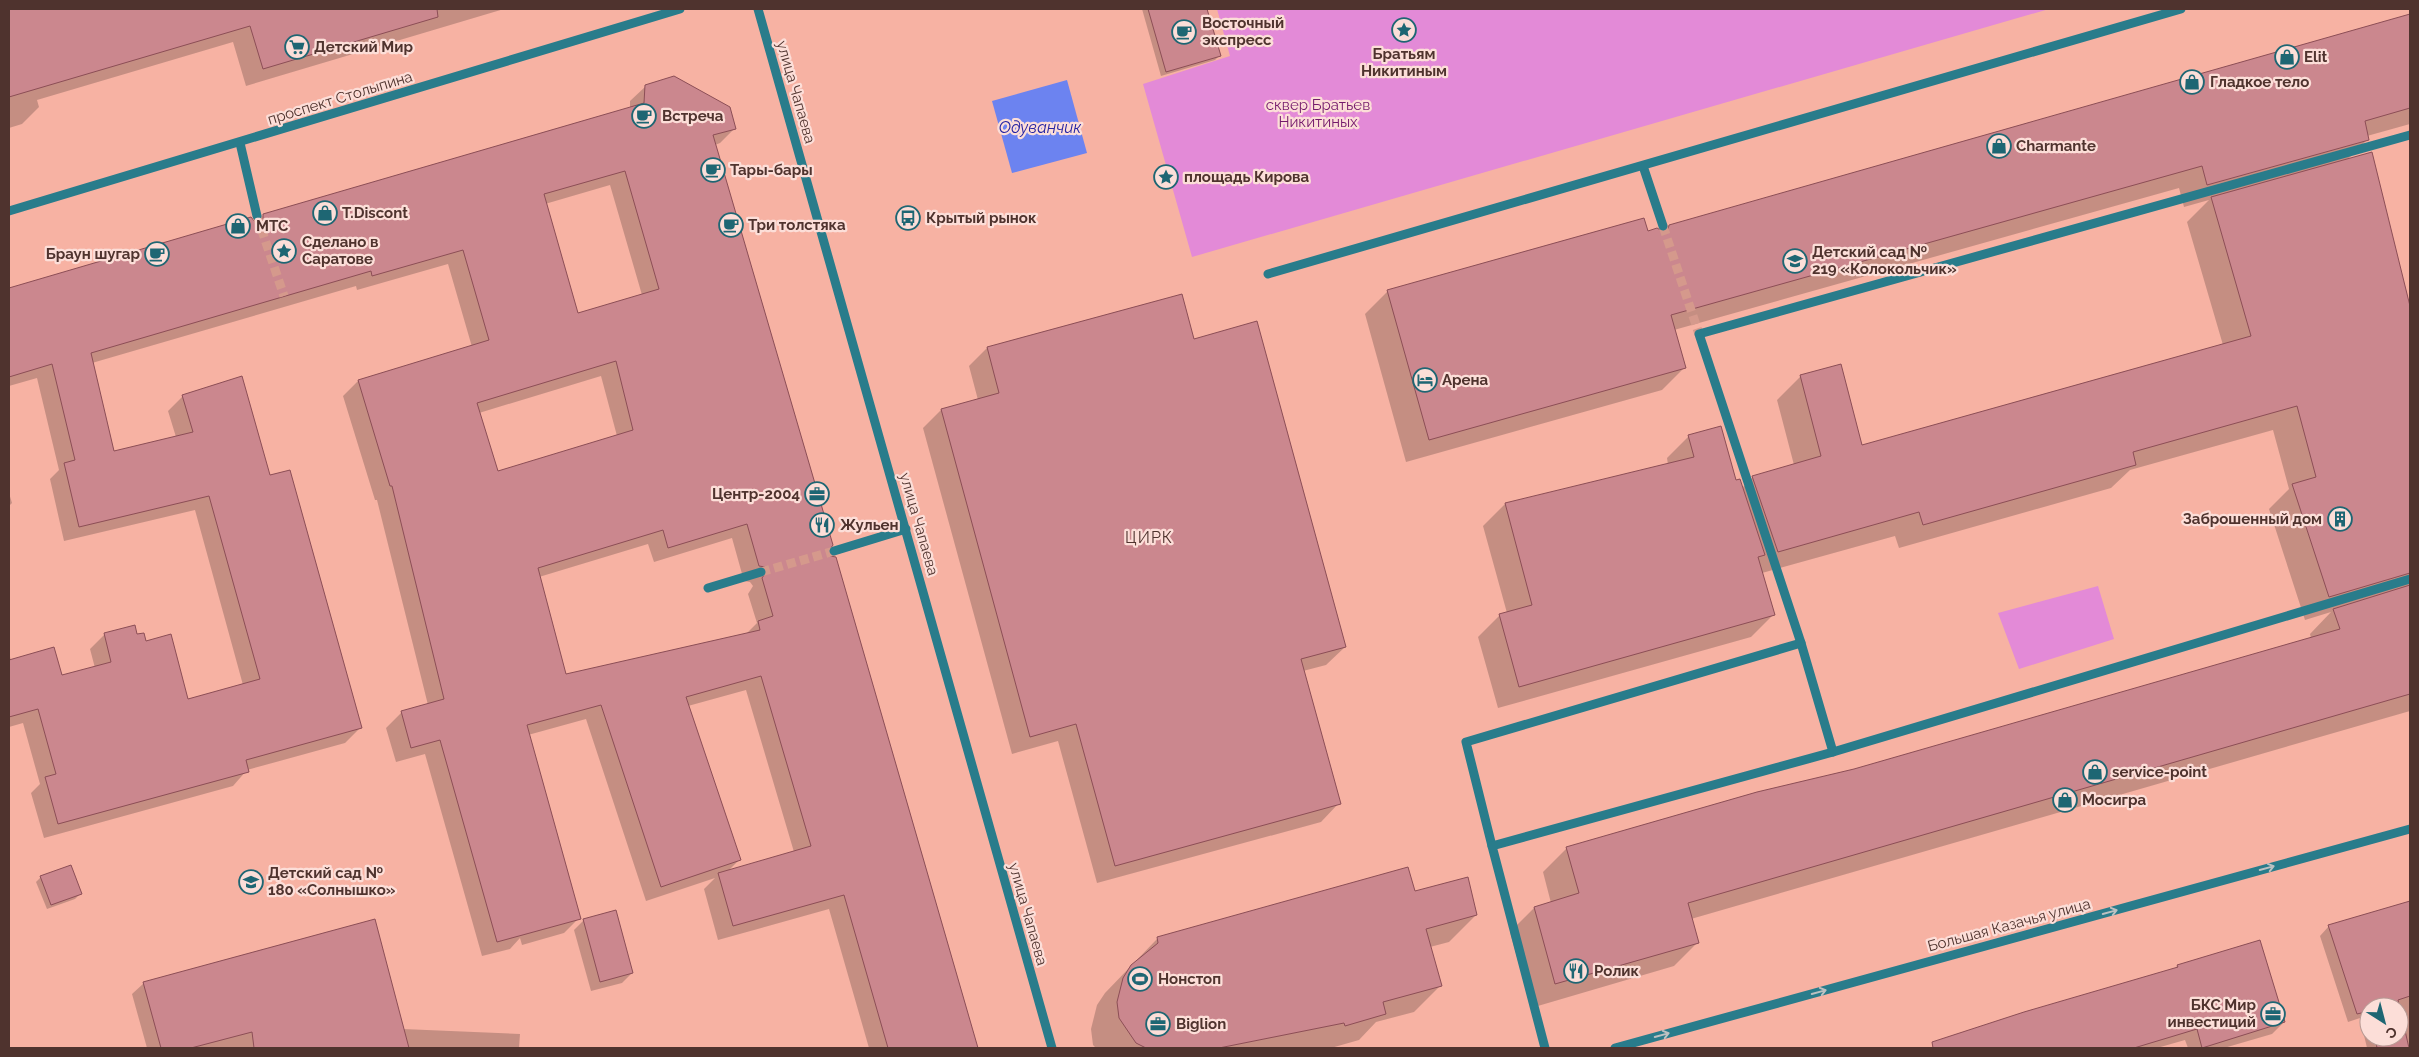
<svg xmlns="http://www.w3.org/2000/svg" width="2419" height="1057" viewBox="0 0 2419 1057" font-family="Raleway,sans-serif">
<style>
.green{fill:#e38ad7}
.water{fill:#6c83f0}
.shadow{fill:#0003;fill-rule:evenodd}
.building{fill:#cb878e;stroke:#8c4e56;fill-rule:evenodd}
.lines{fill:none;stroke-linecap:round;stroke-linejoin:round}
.minor-tunnel{stroke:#d5998c;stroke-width:9;stroke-dasharray:9 4.5;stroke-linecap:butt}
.minor{stroke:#297c8b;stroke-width:9}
.oneway{stroke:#bdc1c1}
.labels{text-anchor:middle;stroke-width:4.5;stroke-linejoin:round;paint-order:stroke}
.poi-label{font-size:15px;font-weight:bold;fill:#4f332e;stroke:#fcded8;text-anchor:start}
.street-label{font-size:15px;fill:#4f332e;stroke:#fcded8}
.park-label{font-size:15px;fill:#741a6c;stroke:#fcded8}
.water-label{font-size:16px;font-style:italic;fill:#2523a1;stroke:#fcded8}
.neighbourhood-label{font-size:16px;letter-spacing:1px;fill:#4f332e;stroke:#fcded8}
</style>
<rect width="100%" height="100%" fill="#f7b2a3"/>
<!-- green -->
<g class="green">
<polygon points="1217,9 2049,9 1192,257 1143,84 1230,56"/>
<polygon points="2098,586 2114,639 2019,669 1998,613"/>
</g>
<!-- water -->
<polygon class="water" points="1067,80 1087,153 1012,173 992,101"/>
<!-- shadow -->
<g class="shadow">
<polygon points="9,9 504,9 246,86 233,42 37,100 39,107 22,124 9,128"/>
<polygon points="1142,9 1206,9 1219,56 1215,60 1161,76"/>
<polygon points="2410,16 2410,124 2367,136 2368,139 2347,160 2371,154 2410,311 2410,711 1691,919 1698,942 1674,966 1531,1008 1510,932 1534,908 1551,903 1543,872 1567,848 1854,771 2311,638 2310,634 2331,612 2305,620 2269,509 2289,489 2273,430 2130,470 2111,488 1899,548 1895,536 1762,573 1773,615 1751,637 1498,708 1478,637 1500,615 1507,613 1483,526 1505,504 1668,465 1667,458 1689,436 1742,488 1753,477 1794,465 1777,400 1801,376 1862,446 2223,345 2187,222 2209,200 2184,207 2179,188 1674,330 1685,367 1662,390 1406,462 1365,314 1388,291 1647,232 1663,233 1670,226"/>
<path d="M 646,86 L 735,128 L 720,143 L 715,145 L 826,552 L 829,557 L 835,558 L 976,1048 L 869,1048 L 829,909 L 718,940 L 704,889 L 715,878 L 646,901 L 586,719 L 528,735 L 579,918 L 564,933 L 522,945 L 520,938 L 510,949 L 482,956 L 425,754 L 396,762 L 386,728 L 401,713 L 428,705 L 377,500 L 375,500 L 343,396 L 358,381 L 472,347 L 448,264 L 357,290 L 356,286 L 92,363 L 113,452 L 176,437 L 168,411 L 183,396 L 269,477 L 360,728 L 345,743 L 247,770 L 233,786 L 44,838 L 31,793 L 40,784 L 23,723 L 9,727 L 9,652 L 11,661 L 61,677 L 95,668 L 90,649 L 105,634 L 136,635 L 145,643 L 188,700 L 243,685 L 195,510 L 64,541 L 50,479 L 59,470 L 37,378 L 9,386 L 9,289 L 251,219 L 256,223 L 264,215 L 630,108 L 630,101 ZM 610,185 L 642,295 L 577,315 L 545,204 ZM 601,376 L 617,436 L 497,472 L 479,413 ZM 732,538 L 744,581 L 750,582 L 753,586 L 748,594 L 757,623 L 746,634 L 565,676 L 539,577 L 648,544 L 654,562 ZM 746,690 L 794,852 L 727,872 L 739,860 L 688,706 Z"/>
<polygon points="1181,295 1193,340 1345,647 1326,665 1303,671 1339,803 1321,822 1097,883 1058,741 1012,754 923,428 941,410 978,400 969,366 987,348"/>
<polygon points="9,493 12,503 9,506"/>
<polygon points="41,877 80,894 75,899 47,909 36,882"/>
<polygon points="1414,892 1476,915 1449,942 1430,947 1441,985 1414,1012 1376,1022 1359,1040 1331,1048 1096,1048 1093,1045 1091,1029 1097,1005 1105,993 1157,939"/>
<path d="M 2410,902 L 2410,1048 L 2367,1048 L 2360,1018 L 2348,1022 L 2320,936 L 2329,926 ZM 2369,1007 L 2399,1007 L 2399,1037 L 2369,1037 Z"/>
<polygon points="584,920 632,973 622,983 591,991 574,930"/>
<polygon points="2259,941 2284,1022 2272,1034 2224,1048 2188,1048 2185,1040 2157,1048 1933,1048 1941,1040 2174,970 2177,966"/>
<polygon points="144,983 403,1029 520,1034 519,1048 147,1048 132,994"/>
</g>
<!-- building -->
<g class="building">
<polygon points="9,9 437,9 438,17 263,69 250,26 9,97"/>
<polygon points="1148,9 1207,9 1221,56 1166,72"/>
<polygon points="2410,14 2410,108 2365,121 2369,140 2207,185 2202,166 1671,315 1686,368 1429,440 1387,290 1644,218 1648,231 1657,228 1664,232 1668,230 1669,225"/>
<path d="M 674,76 L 730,107 L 736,129 L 713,135 L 833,545 L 828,552 L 830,556 L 836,557 L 978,1048 L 888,1048 L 844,895 L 733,926 L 718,873 L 811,846 L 761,676 L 686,697 L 741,860 L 661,887 L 601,705 L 527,725 L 581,919 L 497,942 L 440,740 L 411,748 L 401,711 L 444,699 L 392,486 L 390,486 L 358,380 L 489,340 L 463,250 L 372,276 L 371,271 L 91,353 L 114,451 L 193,432 L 182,395 L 242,376 L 270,475 L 290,470 L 362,728 L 246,760 L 249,772 L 58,824 L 45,777 L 56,774 L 38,709 L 9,717 L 9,660 L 54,647 L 62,675 L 111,662 L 104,633 L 135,625 L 137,634 L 144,633 L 146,641 L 171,634 L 188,699 L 260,679 L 209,496 L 79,527 L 64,463 L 75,460 L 52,364 L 9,377 L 9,288 L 251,217 L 255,222 L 259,222 L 263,218 L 263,214 L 644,103 L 645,85 ZM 625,171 L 659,289 L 578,313 L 544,194 ZM 616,361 L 633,430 L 498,471 L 477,403 ZM 747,524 L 759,566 L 765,567 L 767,571 L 762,578 L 773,616 L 758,621 L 760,630 L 566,674 L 538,568 L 663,530 L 668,548 Z"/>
<polygon points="2372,152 2410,306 2410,573 2329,597 2292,484 2316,477 2297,406 2133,452 2136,465 1923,525 1919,512 1778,552 1752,476 1821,456 1800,375 1841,364 1862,445 2251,336 2211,197"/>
<polygon points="1182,294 1194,339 1257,321 1346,647 1301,659 1341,804 1115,866 1076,724 1030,737 941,409 999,393 987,347"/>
<polygon points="1721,426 1736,480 1740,479 1765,555 1758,557 1775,615 1519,687 1499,614 1532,605 1505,503 1694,457 1688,435"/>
<polygon points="2410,585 2410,694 1688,903 1699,943 1555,984 1534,907 1579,893 1566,847 1757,792 1854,769 2340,629 2333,609"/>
<polygon points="71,865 82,894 51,905 40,876"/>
<polygon points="1408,867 1415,891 1468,877 1477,915 1426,929 1442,986 1383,1002 1386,1014 1345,1026 1344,1023 1219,1048 1146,1048 1136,1043 1119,1018 1117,1002 1123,978 1131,965 1158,943 1157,937"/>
<polygon points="2410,901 2410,996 2398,1000 2409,1048 2377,1048 2375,1037 2399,1037 2399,1007 2369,1007 2369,1011 2357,1014 2328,925"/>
<polygon points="616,910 633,973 600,982 583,919"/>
<polygon points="375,919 409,1048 254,1048 252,1032 191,1048 161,1048 143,982"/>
<polygon points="2260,940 2285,1022 2202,1048 2197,1029 2134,1048 1933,1048 1932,1042 2024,1012 2178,967 2177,965"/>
</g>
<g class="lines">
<!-- minor-tunnel -->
<g class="minor-tunnel">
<polyline points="257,216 284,296"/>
<polyline points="1663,226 1699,334"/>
<polyline points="761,572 834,551"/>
</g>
<!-- minor -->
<g class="minor">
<polyline points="758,9 1052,1048"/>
<polyline points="240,143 257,216"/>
<polyline points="1643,166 1663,226"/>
<polyline points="9,211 680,9"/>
<polyline points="1268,274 2181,9"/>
<polyline points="834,551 906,529"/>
<polyline points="708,588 761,572"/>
<polyline points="1833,752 1801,643 1699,334 2410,135"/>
<polyline points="1492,846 1466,742 1801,643"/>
<polyline points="1545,1048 1492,846 1833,752 2410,579"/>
<polyline points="1615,1048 2410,829"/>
</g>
</g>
<!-- one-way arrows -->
<defs><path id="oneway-shaft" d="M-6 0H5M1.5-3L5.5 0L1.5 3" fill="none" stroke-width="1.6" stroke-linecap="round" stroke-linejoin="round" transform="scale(1.25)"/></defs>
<g class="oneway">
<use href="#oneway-shaft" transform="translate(2267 868) rotate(-15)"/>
<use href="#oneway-shaft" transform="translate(2110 912) rotate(-15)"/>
<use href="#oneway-shaft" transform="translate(1819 992) rotate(-15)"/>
<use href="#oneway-shaft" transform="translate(1662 1035) rotate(-15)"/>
</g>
<!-- icons -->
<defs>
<g id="sight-ring" transform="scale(1.25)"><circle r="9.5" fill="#fcded8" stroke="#1e6673" stroke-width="1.5"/><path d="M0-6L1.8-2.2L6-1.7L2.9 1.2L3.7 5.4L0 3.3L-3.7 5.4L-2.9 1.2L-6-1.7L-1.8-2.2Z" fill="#1e6673"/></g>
<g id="cafe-ring" transform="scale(1.25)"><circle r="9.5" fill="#fcded8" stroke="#1e6673" stroke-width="1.5"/><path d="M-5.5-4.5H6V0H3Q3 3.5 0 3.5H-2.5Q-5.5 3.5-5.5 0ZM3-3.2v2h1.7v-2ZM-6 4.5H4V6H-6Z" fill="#1e6673"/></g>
<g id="supermarket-ring" transform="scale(1.25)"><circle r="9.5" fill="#fcded8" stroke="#1e6673" stroke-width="1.5"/><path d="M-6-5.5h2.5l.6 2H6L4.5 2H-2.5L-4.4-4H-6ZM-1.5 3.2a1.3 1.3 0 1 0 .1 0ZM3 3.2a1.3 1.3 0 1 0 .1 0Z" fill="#1e6673"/></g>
<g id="shop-ring" transform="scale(1.25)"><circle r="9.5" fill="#fcded8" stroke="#1e6673" stroke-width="1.5"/><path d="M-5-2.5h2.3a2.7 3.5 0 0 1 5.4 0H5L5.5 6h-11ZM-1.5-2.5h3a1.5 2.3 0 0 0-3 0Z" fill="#1e6673"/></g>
<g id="bus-ring" transform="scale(1.25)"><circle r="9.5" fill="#fcded8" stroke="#1e6673" stroke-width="1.5"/><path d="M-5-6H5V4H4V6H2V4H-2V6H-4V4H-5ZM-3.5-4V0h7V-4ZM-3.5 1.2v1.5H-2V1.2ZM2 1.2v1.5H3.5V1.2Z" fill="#1e6673"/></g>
<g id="school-ring" transform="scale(1.25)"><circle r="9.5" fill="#fcded8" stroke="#1e6673" stroke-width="1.5"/><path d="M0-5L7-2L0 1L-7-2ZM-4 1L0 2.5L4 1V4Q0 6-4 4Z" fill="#1e6673"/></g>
<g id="hotel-ring" transform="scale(1.25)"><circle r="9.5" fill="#fcded8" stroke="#1e6673" stroke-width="1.5"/><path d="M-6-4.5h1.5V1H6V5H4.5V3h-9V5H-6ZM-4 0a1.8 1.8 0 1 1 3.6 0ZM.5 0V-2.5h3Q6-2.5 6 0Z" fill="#1e6673"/></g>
<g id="office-ring" transform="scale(1.25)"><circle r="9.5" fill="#fcded8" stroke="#1e6673" stroke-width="1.5"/><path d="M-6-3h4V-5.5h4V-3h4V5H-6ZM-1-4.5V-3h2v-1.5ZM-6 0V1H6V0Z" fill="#1e6673"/></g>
<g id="building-ring" transform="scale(1.25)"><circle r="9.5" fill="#fcded8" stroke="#1e6673" stroke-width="1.5"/><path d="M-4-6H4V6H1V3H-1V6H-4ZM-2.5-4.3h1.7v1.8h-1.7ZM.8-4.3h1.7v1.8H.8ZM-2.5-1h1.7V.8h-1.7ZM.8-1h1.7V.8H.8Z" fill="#1e6673"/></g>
<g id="restaurant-ring" transform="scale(1.25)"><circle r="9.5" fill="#fcded8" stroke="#1e6673" stroke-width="1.5"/><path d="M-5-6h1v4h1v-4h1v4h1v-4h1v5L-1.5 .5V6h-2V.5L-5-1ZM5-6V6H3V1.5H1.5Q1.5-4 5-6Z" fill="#1e6673"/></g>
<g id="stadium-ring" transform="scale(1.25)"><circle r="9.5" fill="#fcded8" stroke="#1e6673" stroke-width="1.5"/><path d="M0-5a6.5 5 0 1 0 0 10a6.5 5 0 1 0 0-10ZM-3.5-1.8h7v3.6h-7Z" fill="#1e6673"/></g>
</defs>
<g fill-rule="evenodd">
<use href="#sight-ring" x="1404" y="30"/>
<use href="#cafe-ring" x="1184" y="32"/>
<use href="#supermarket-ring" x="297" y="47"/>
<use href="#shop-ring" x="2287" y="57"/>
<use href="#shop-ring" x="2192" y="82"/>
<use href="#cafe-ring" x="644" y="116"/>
<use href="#shop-ring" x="1999" y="146"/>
<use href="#cafe-ring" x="713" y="170"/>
<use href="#sight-ring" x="1166" y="177"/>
<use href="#shop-ring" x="325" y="213"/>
<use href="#bus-ring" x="908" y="218"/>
<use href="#cafe-ring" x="731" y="225"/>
<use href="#shop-ring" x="238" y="226"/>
<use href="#sight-ring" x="284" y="251"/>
<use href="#cafe-ring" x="157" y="254"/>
<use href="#school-ring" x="1795" y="261"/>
<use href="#hotel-ring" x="1425" y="380"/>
<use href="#office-ring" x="817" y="494"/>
<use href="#building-ring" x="2340" y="519"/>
<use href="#restaurant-ring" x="822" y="525"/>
<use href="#shop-ring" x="2095" y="772"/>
<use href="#shop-ring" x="2065" y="800"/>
<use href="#school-ring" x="251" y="882"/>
<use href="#restaurant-ring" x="1576" y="971"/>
<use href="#stadium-ring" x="1140" y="979"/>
<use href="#office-ring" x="2273" y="1014"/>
<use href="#office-ring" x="1158" y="1024"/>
</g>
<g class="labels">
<!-- poi labels -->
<g class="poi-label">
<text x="1202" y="28">Восточный<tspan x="1202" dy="17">экспресс</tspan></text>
<text x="314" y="52">Детский Мир</text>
<text x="1404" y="59" text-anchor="middle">Братьям<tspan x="1404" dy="17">Никитиным</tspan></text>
<text x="2304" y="62">Elit</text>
<text x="2210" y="87">Гладкое тело</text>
<text x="662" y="121">Встреча</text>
<text x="2016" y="151">Charmante</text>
<text x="730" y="175">Тары-бары</text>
<text x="1184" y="182">площадь Кирова</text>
<text x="342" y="218">T.Discont</text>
<text x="926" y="223">Крытый рынок</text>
<text x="748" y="230">Три толстяка</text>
<text x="256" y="231">МТС</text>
<text x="302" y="247">Сделано в<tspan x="302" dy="17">Саратове</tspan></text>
<text x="1812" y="257">Детский сад №<tspan x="1812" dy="17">219 «Колокольчик»</tspan></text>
<text x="140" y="259" text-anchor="end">Браун шугар</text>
<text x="1442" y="385">Арена</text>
<text x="800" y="499" text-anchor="end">Центр-2004</text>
<text x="2322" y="524" text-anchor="end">Заброшенный дом</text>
<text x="840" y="530">Жульен</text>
<text x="2112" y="777">service-point</text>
<text x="2082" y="805">Мосигра</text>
<text x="268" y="878">Детский сад №<tspan x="268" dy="17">180 «Солнышко»</tspan></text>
<text x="1594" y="976">Ролик</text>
<text x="1158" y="984">Нонстоп</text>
<text x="2256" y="1010" text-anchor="end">БКС Мир<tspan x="2256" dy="17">инвестиций</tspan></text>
<text x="1176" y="1029">Biglion</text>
</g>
<!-- street labels -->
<g class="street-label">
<text transform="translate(796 92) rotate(74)" y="5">улица Чапаева</text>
<text transform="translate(340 98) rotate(-17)" y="5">проспект Столыпина</text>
<text transform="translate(919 524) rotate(74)" y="5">улица Чапаева</text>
<text transform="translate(1028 914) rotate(74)" y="5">улица Чапаева</text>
<text transform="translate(2009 925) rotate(-15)" y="5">Большая Казачья улица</text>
</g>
<!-- park labels -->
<g class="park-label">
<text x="1318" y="110">сквер Братьев<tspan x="1318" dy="17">Никитиных</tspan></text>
</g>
<!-- water labels -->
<g class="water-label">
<text x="1040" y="133">Одуванчик</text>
</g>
<!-- neighbourhood labels -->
<g class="neighbourhood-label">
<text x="1149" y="543">ЦИРК</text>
</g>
</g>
<!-- border -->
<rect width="2419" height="1057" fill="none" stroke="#4f332e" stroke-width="20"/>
<!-- north arrow -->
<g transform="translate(2384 1022) rotate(144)"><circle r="24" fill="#fcded8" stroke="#b79a94"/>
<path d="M0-4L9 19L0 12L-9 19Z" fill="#1e6673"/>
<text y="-8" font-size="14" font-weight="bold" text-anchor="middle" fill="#4f332e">С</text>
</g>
</svg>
